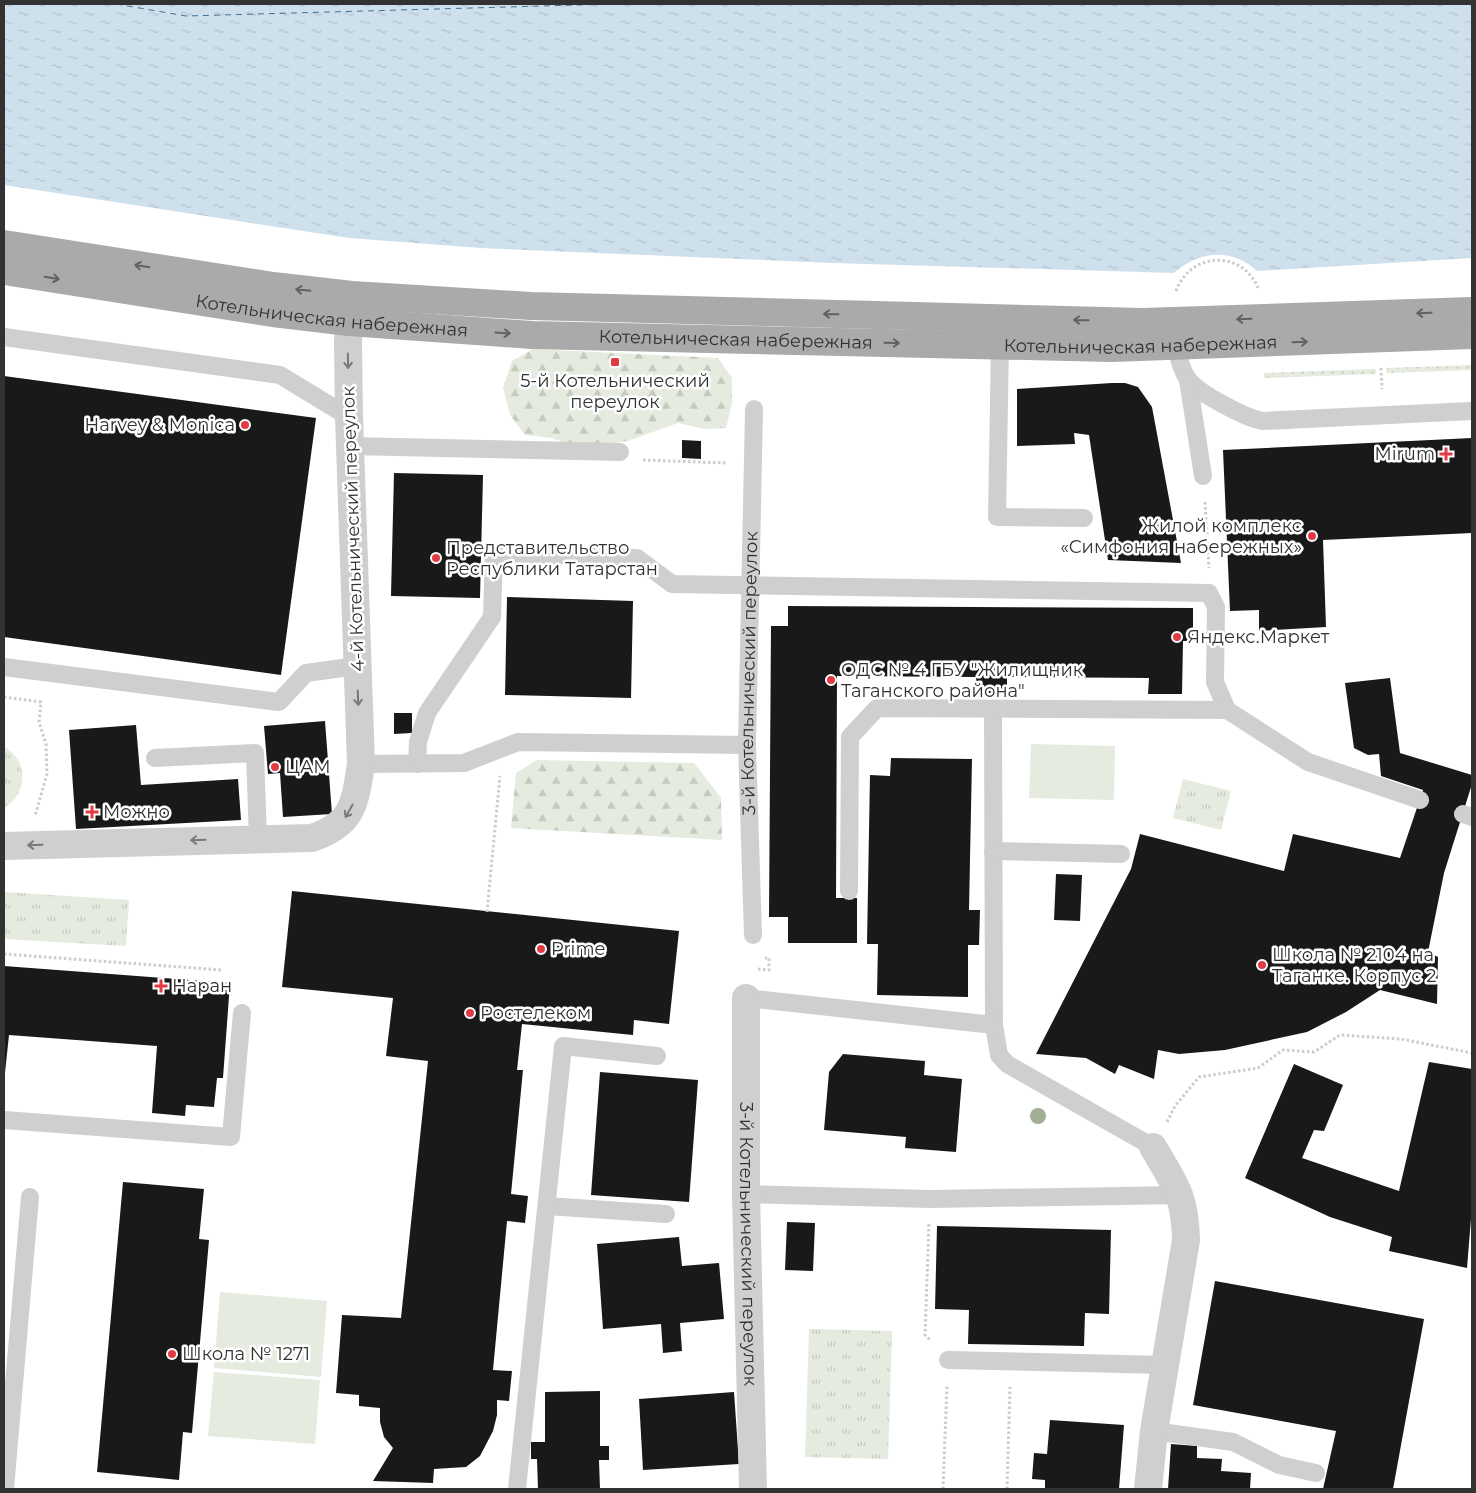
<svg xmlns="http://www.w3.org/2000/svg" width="1476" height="1493" viewBox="0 0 1476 1493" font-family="Montserrat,sans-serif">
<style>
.grass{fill:url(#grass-dots)}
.forest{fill:url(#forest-firs)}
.park{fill:url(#park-tufts)}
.pitch{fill:#e5ebde}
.water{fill:url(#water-ripples)}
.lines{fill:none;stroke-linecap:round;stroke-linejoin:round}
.ferry{stroke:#417293;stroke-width:1;stroke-dasharray:6 5;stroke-linecap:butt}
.building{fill:#191919}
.path{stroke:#ccc;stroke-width:3;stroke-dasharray:2.5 2.5;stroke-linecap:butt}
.lane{stroke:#cfcfcf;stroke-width:18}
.street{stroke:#cfcfcf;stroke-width:28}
.primary{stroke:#aaa;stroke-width:28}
.tree{fill:#a1af96}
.oneway{stroke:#626262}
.oneway2{stroke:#797979}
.poi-dot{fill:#e13c46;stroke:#fff;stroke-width:2}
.labels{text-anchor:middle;stroke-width:5;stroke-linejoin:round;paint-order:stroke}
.street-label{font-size:18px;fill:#323232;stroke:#fff}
.poi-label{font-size:18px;fill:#323232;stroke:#fff;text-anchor:start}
</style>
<defs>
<pattern id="grass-dots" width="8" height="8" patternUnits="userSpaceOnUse" patternTransform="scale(1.25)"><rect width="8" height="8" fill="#e5ebde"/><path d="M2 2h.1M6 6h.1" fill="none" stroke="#c5cabf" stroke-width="1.8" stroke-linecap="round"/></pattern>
<pattern id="forest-firs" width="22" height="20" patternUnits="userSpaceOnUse" patternTransform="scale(1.25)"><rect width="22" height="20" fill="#e5ebde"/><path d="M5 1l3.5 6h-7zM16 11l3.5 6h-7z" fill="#c5cabf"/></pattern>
<pattern id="park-tufts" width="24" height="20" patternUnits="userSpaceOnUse" patternTransform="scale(1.25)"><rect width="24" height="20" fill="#e5ebde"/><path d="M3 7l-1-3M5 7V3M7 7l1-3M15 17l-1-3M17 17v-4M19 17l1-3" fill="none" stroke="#c5cabf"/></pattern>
<pattern id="water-ripples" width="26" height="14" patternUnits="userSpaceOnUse" patternTransform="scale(1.25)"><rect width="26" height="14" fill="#cfe0ed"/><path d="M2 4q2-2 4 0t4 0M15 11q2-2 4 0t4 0" fill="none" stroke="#b2c1cc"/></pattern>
</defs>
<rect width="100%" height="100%" fill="#fff"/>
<!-- grass -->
<g class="grass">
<polygon points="1472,365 1472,370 1387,373 1386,368"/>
<polygon points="1376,369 1376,374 1264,378 1264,373"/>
</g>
<!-- forest -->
<g class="forest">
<polygon points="533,349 718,358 732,378 732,403 726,428 705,429 678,423 628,441 578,448 552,438 525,435 510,415 503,388 512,361"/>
<polygon points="537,760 694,763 721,798 722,840 511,828 516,773"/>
</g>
<!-- park -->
<g class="park">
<path d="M 4,747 C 29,760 28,794 4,808 Z"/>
<polygon points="1183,779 1231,791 1221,830 1173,818"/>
<polygon points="4,892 129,900 126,946 4,939"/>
<polygon points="809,1329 892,1331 888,1459 805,1457"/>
</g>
<!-- pitch -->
<g class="pitch">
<polygon points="1031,744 1115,746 1114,800 1029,798"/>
<polygon points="220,1292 327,1301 321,1377 214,1368"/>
<polygon points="214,1372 320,1380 315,1444 208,1436"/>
</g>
<!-- water -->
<path class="water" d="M 4,4 L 1472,4 L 1472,258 L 1257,271 C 1232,247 1198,251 1174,273 L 833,263 L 481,248 L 349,238 L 4,185 Z"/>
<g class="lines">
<!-- ferry -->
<polyline class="ferry" points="116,4 186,16 614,4"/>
</g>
<!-- building -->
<g class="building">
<polygon points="4,376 316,418 281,675 4,637"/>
<polygon points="1112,383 1125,383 1138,387 1152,407 1181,563 1108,560 1089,435 1074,433 1075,444 1017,446 1017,389"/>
<polygon points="1472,438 1472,533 1323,540 1326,627 1259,631 1259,610 1230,611 1223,450"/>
<polygon points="682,440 701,441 701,459 682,458"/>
<polygon points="394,473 483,475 480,598 391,596"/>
<polygon points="507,597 633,601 631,698 505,695"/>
<polygon points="788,606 1193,608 1193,641 1183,641 1182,694 1148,694 1149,678 1007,677 1007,693 977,693 976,677 837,676 836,898 857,898 857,943 788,943 788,917 769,917 771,626 788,626"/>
<polygon points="1390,678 1400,753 1472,775 1472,784 1444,873 1428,952 1438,957 1437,1004 1380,990 1346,1012 1307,1032 1225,1050 1179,1054 1158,1050 1154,1079 1119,1065 1115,1074 1086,1058 1036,1054 1131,869 1140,834 1284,871 1293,834 1400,858 1423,790 1381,776 1379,754 1368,755 1354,748 1345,683"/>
<polygon points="394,713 412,713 412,733 394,734"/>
<polygon points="325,721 332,814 283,817 280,773 268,774 264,726"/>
<polygon points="136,725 141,785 238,779 241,820 76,829 69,730"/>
<polygon points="891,758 972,759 969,910 980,910 979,945 968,945 968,997 877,995 878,944 867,944 870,775 890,776"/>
<polygon points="1056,874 1082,875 1080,921 1054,920"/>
<polygon points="292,891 679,931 669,1024 634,1020 633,1035 522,1024 517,1070 523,1070 511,1194 528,1196 525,1223 507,1221 493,1370 512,1371 509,1401 497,1400 497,1415 493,1431 480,1456 466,1467 434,1469 433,1483 373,1481 393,1448 384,1437 380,1422 380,1408 359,1406 359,1395 336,1393 342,1315 401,1318 428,1061 386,1056 393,998 282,987"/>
<polygon points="4,966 230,983 223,1078 217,1078 214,1107 186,1105 185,1116 152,1113 157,1046 9,1035 4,1082"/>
<polygon points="843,1054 925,1061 924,1075 962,1079 956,1152 905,1148 906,1137 824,1130 829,1072"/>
<polygon points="1429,1062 1472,1069 1472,1206 1467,1268 1389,1251 1392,1237 1330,1217 1245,1178 1294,1064 1343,1085 1324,1131 1314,1130 1302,1158 1399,1191"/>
<polygon points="600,1072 698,1080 689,1202 591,1195"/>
<polygon points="123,1182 204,1189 199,1239 209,1240 192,1433 183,1432 179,1480 97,1472"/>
<polygon points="787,1222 815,1223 813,1271 785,1270"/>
<polygon points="937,1226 1111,1230 1109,1314 1085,1313 1084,1346 968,1344 969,1310 935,1309"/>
<polygon points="679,1237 682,1266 719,1263 724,1319 680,1323 682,1351 663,1353 661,1324 603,1329 597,1244"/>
<polygon points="1215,1281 1424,1319 1393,1489 1323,1489 1336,1431 1193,1405"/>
<polygon points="600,1391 600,1446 609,1446 609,1460 599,1460 600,1489 538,1489 537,1459 531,1459 531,1442 545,1442 545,1392"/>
<polygon points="734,1392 739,1464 643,1470 639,1399"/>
<polygon points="1050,1420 1124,1425 1119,1489 1045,1489 1045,1480 1032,1479 1034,1453 1047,1454"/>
<polygon points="1171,1444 1197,1446 1197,1458 1222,1459 1221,1471 1251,1473 1250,1489 1168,1489"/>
</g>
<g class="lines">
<!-- path -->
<g class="path">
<path d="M 1176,291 C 1190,252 1242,249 1258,288"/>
<polyline points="1381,368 1382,389"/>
<polyline points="643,460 727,463"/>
<polyline points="1205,502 1209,568"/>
<polyline points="4,697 41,702 39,722 46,744 47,774 35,816"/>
<polyline points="487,912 500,776"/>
<polyline points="4,954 221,970"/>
<polyline points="758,969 769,970 769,958 765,958"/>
<polyline points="1167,1122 1175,1106 1199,1077 1258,1068 1283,1050 1314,1052 1340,1035 1401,1039 1472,1053"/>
<polyline points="929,1224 925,1335 930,1340"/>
<polyline points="943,1489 947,1385"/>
<polyline points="1007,1489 1010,1387"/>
</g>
<!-- lane -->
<g class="lane">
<polyline points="4,337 280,375 349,417"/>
<polyline points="1000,345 997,517 1084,518"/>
<path d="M 1175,346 C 1179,356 1181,371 1188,379 C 1199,394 1244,417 1262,421 L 1472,411"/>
<polyline points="1188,380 1203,476"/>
<polyline points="350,446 620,452"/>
<polyline points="4,667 279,702 306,673 357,666"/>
<polyline points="993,709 994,1025 999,1055 1007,1064 1153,1147"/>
<polyline points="155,758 255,753 258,839"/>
<polyline points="361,764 464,763 518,742 747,745"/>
<polyline points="417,764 418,742 427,713 492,617 494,553 637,558 672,584 1209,593 1216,607 1215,682 1227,710"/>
<polyline points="1463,814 1472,817"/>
<polyline points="993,851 1121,854"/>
<polyline points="849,891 850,737 877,708 1227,710 1308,762 1420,800"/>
<path id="s1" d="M 753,935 L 747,745 L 754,409"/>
<polyline points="746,998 994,1025"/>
<polyline points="4,1120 231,1137 242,1013"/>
<polyline points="746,1194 930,1199 1181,1195"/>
<polyline points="547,1206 666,1214"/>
<polyline points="948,1360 1164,1365"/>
<polyline points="1154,1431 1233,1442 1279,1465 1316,1473"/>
<polyline points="5,1489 30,1197"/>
<polyline points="517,1489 563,1046 657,1056"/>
</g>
<!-- street -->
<g class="street">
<path d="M 4,846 L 312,838 C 353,824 355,804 361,764 L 349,417 L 348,342 L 351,299"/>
<path id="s2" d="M 746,998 L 746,1194 L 753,1489"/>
<path d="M 1148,1489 L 1154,1431 L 1186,1240 C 1185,1195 1175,1185 1153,1147"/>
</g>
<!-- primary -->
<g class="primary">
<polyline points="4,244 273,286 352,295 531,306 1143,322 1472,311"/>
<path id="s3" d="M 4,271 L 273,313 L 349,322 L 532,335 L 1112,348 L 1472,335"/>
</g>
</g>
<!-- trees -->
<circle class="tree" cx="1038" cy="1116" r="8"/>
<!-- one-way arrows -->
<defs><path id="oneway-shaft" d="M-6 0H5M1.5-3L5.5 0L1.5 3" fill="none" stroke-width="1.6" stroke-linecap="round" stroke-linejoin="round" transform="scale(1.25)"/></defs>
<g class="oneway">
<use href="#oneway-shaft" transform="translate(142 266) rotate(-171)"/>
<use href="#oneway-shaft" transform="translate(52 278) rotate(9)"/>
<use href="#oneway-shaft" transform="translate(303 290) rotate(-174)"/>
<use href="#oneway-shaft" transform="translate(1424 313) rotate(178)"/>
<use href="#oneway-shaft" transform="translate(831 314) rotate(-179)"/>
<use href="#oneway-shaft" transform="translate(1244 319) rotate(178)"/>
<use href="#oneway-shaft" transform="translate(1081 320) rotate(-179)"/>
<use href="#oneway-shaft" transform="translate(503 333) rotate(4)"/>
<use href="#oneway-shaft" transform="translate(1300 342) rotate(-2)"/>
<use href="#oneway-shaft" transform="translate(892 343) rotate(1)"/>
</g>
<g class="oneway2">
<use href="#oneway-shaft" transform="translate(348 361) rotate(89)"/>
<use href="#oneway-shaft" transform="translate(358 698) rotate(88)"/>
<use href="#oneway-shaft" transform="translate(349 811) rotate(120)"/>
<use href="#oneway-shaft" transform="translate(198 840) rotate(178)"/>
<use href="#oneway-shaft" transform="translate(35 845) rotate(178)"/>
</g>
<!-- markers -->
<g class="poi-dot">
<rect x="610" y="357" width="10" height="10" rx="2.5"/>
<circle cx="245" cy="425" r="5"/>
<path d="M1443.5 446.5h5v5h5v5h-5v5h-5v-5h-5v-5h5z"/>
<circle cx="1312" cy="536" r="5"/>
<circle cx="436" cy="558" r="5"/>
<circle cx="1177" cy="637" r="5"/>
<circle cx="831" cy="680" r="5"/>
<circle cx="275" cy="767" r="5"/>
<path d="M89.5 804.5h5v5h5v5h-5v5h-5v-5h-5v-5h5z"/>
<circle cx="541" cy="949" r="5"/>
<circle cx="1262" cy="965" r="5"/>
<path d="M158.5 978.5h5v5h5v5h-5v5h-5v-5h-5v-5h5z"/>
<circle cx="470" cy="1013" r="5"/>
<circle cx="172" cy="1354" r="5"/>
</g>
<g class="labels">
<!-- street labels -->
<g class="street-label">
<text dy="6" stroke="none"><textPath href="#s3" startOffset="331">Котельническая набережная</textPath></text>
<text dy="6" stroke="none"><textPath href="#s3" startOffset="736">Котельническая набережная</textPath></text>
<text dy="6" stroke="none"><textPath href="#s3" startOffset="1141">Котельническая набережная</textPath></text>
<text transform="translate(353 529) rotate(-92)" y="6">4-й Котельнический переулок</text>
<text dy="6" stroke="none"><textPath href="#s1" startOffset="262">3-й Котельнический переулок</textPath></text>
<text dy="6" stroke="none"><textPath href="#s2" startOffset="246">3-й Котельнический переулок</textPath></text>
</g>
<!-- poi labels -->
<g class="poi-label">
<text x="615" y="387" text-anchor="middle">5-й Котельнический<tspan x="615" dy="21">переулок</tspan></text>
<text x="235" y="431" text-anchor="end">Harvey &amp; Monica</text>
<text x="1435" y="460" text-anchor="end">Mirum</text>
<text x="1302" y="532" text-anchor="end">Жилой комплекс<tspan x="1302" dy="21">«Симфония набережных»</tspan></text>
<text x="446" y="554">Представительство<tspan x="446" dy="21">Республики Татарстан</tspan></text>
<text x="1187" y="643">Яндекс.Маркет</text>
<text x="841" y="676">ОДС № 4 ГБУ "Жилищник<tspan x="841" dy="21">Таганского района"</tspan></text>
<text x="285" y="773">ЦАМ</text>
<text x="103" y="818">Можно</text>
<text x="551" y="955">Prime</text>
<text x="1272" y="961">Школа № 2104 на<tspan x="1272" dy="21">Таганке. Корпус 2</tspan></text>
<text x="172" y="992">Наран</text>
<text x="480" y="1019">Ростелеком</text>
<text x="182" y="1360">Школа № 1271</text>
</g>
</g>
<!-- border -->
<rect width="1476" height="1493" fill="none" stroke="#323232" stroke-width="10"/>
</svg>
